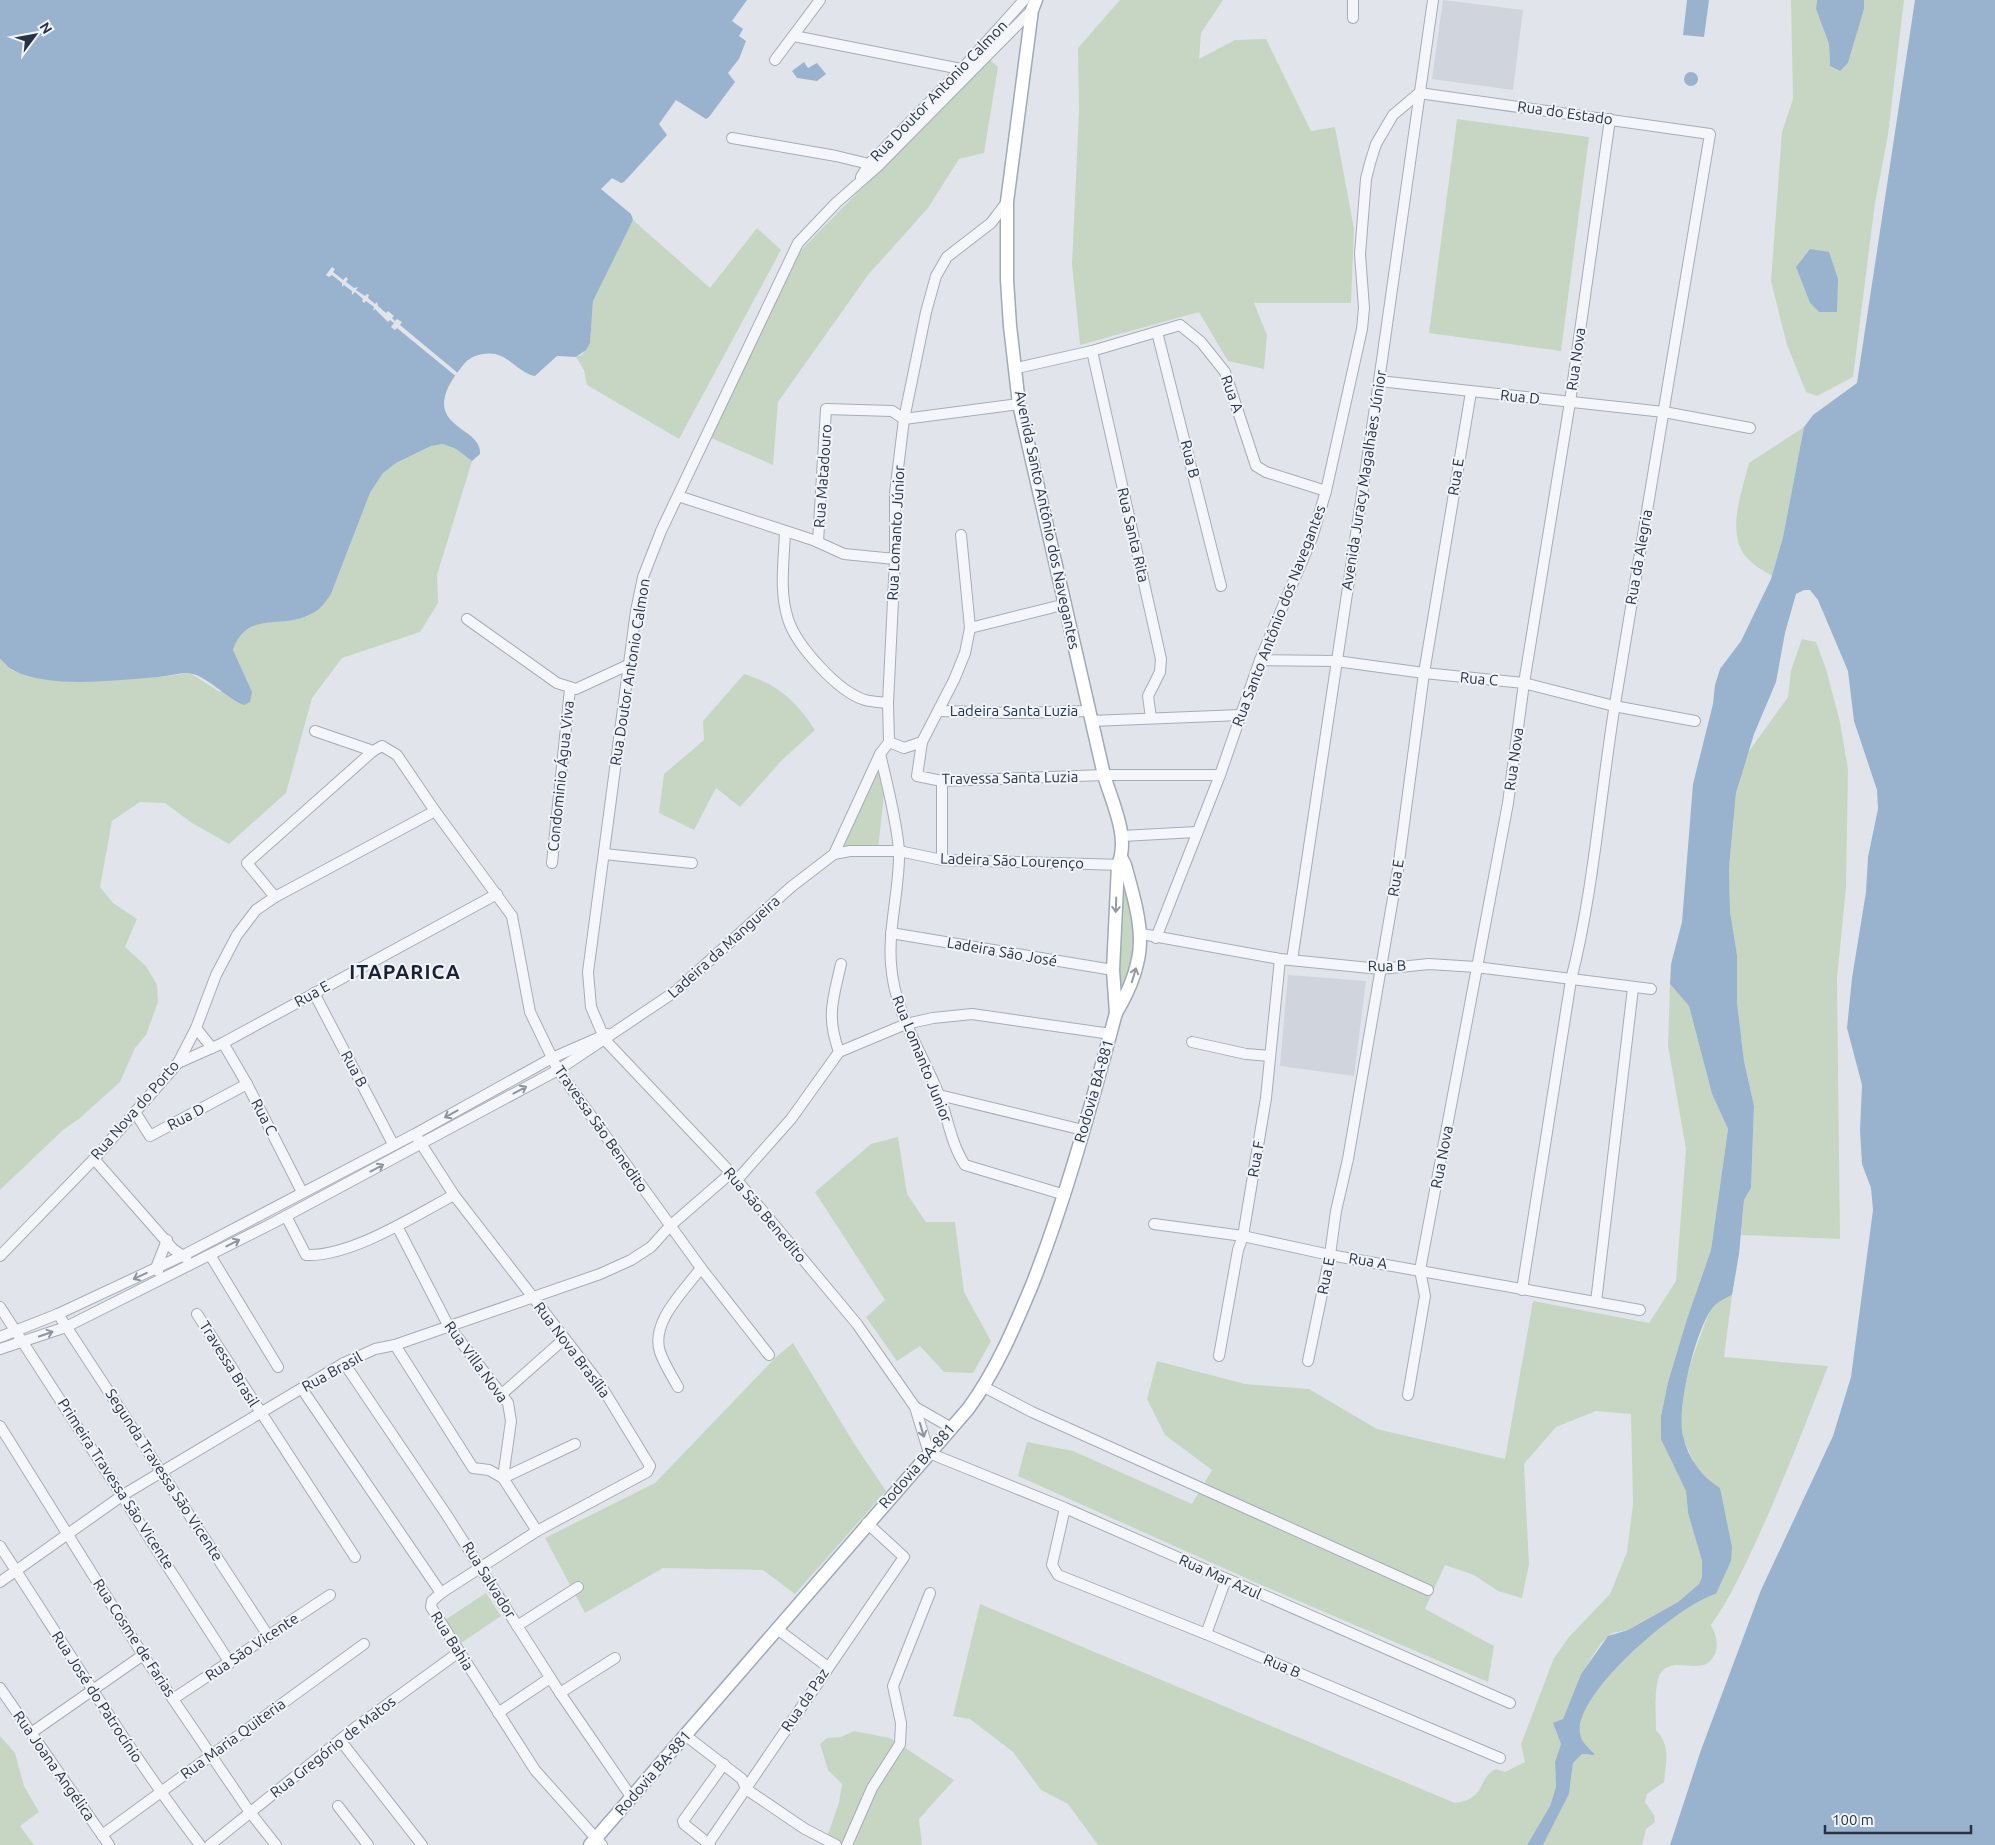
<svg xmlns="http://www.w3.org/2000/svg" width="1995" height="1845" viewBox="0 0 1995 1845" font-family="Ubuntu,sans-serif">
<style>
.built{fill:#cfd4dd}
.green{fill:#c7d6c2;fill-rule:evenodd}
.water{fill:#99b3ce}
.pier{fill:#e1e5eb}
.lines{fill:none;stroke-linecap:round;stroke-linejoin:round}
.minor-casing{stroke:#a6acb6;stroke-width:12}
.major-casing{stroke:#9fa9b8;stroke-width:15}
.minor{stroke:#f5f6f9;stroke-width:10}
.major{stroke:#fff;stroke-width:12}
.oneway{stroke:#9498a2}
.oneway2{stroke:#8e949f}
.labels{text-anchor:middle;stroke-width:4;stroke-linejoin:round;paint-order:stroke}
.street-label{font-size:15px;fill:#283245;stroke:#f1f4f8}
.district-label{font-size:20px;font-weight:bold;letter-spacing:1px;fill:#1a2336;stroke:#f1f4f8}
</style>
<rect width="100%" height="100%" fill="#e1e5eb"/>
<!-- built -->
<g class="built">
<polygon points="1443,0 1523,10 1513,90 1432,79"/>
<polygon points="1288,975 1366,981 1354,1076 1280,1066"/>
</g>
<!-- green -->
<g class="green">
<polygon points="1120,0 1223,0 1201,33 1199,59 1235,40 1266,39 1311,131 1335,127 1354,229 1351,303 1254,303 1267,335 1264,369 1228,361 1199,312 1080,345 1072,264 1079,111 1078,48"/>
<path d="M 1791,0 L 1817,0 L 1816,9 L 1829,44 L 1830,66 L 1839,71 L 1848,63 L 1864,9 L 1864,0 L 1904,0 L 1888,135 L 1875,203 L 1853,377 L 1817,396 L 1806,392 L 1787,345 L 1771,281 L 1782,132 L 1793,99 ZM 1796,267 L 1819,312 L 1810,303 Z"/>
<polygon points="989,59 998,67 984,153 959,159 928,208 868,275 778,402 773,465 711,438 800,251"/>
<polygon points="1457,119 1589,137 1561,351 1429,333"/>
<polygon points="633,220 710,288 757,228 781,250 679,439 587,385 584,370 576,357 582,355 590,343 593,301 597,288"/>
<path d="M 1804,427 L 1783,537 L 1772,576 C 1764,571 1755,566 1749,560 C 1724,536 1742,492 1749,463 Z"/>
<polygon points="443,444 456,449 472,461 437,575 438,603 420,632 342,658 312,698 286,793 229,844 192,823 165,803 140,802 112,821 100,887 113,903 137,919 125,947 146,966 157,985 158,1002 146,1035 135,1048 120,1082 80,1118 63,1130 0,1190 0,659 13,671 160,677 190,673 220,692 237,662 233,650 236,640 244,631 258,624 308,616 331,594 370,493 383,473 396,463 431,446"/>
<polygon points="1802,639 1816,642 1826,669 1840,722 1848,769 1846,887 1837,979 1840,1239 1741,1235 1744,1200 1751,1188 1754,1106 1744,1061 1737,1002 1737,955 1730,911 1729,868 1736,793 1747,754 1788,697 1791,670"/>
<path d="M 744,674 C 779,685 795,700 815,730 L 782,760 L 740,807 L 716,788 L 694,830 L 659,813 L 664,774 L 704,740 L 703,721 Z"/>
<polygon points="878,766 884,793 878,850 842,847"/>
<polygon points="1123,877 1147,934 1116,1007"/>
<path d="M 1670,984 L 1689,1006 L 1712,1094 L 1728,1129 L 1711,1250 L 1687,1319 L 1668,1382 L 1661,1416 L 1686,1491 L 1688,1513 L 1702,1561 L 1702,1577 L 1699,1584 L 1678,1602 L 1628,1630 L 1612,1633 L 1601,1643 L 1581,1674 L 1563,1719 L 1555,1728 L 1561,1744 L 1555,1762 L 1556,1787 L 1550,1806 L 1527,1845 L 1098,1845 L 1068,1804 L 1041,1790 L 1013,1752 L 970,1719 L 953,1716 L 980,1604 L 1455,1803 C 1488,1798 1476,1779 1496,1769 L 1505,1772 L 1525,1762 L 1521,1744 L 1554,1658 L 1569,1637 L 1610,1594 L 1627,1552 L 1633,1504 L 1631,1414 L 1596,1411 L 1556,1427 L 1524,1464 L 1529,1565 L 1522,1598 L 1498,1591 L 1474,1575 L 1445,1565 L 1425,1609 L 1494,1646 L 1488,1682 L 1259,1584 L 1018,1476 L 1027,1442 L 1073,1451 L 1192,1504 L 1212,1470 L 1165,1435 L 1147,1399 L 1157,1361 L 1245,1384 L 1309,1389 L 1377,1429 L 1505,1459 L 1533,1301 L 1649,1323 L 1676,1281 L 1686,1149 L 1668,1046 Z"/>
<polygon points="898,1137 907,1194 926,1222 955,1222 964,1292 991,1341 973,1373 944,1372 920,1346 897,1361 866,1317 885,1300 815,1192 871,1144"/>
<path d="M 1732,1295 L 1724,1357 L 1828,1366 C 1806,1423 1784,1480 1759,1535 C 1744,1567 1731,1597 1711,1625 C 1716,1635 1719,1644 1715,1654 C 1704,1678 1679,1656 1663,1670 C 1653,1679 1656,1716 1656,1730 C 1671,1746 1666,1762 1664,1782 L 1647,1794 L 1645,1802 L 1654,1815 L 1655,1822 L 1646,1829 L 1642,1845 L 1543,1845 L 1569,1794 L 1573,1763 L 1582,1754 L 1589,1755 L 1593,1752 C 1588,1747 1581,1741 1580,1734 C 1573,1694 1681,1603 1716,1594 L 1723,1578 L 1711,1482 L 1695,1465 L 1683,1438 L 1681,1425 L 1682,1396 L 1691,1362 L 1705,1323 L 1710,1311 L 1720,1300 Z"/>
<polygon points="793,1343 855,1445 886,1491 795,1594 763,1570 663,1568 585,1613 545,1538 655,1483 775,1358"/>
<polygon points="486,1593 501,1616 461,1643 445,1620"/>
<polygon points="854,1731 890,1738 954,1780 919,1819 922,1845 824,1845 839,1803 842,1784 828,1770 820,1744 827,1738 841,1737"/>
<polygon points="0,1736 15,1753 24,1786 39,1812 20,1826 34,1845 0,1845"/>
</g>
<!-- water -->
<g class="water">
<path d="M 0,0 L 747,0 L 732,21 L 743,29 L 739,36 L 746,41 L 739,59 L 728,73 L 735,82 L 709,117 L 706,119 L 676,100 L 659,124 L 667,135 L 624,182 L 621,183 L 612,178 L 601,189 L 631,214 L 633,220 L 593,301 L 590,343 L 586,350 L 576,357 L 557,356 L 535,376 C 521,374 510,357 495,354 C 485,352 471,355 464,364 C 410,429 483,424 480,454 L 472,461 L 456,449 L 443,444 L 431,446 L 396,463 L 383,473 L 370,493 L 331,594 C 325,603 319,611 309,615 C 281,629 245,611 233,650 L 252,692 L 250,702 L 244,705 C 227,699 205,674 188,673 C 178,673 168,676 158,677 C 117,680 52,689 15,671 C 9,669 5,663 0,659 Z"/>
<polygon points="1687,0 1709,0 1704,37 1683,35"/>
<polygon points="1817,0 1864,0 1864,9 1848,63 1840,71 1830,66 1829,44 1816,9"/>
<path d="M 1915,0 L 1995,0 L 1995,1845 L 1670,1845 L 1701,1750 L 1761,1590 L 1833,1436 L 1851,1377 L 1873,1210 L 1871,1188 L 1862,1164 L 1860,1130 L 1862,1085 L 1847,1028 L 1852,978 L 1866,892 L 1868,857 L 1878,809 L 1877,790 L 1854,721 L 1848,671 L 1818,600 L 1810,590 L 1804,590 L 1796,594 L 1785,633 L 1776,682 L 1754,734 L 1736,793 L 1729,868 L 1730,911 L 1737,955 L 1737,1002 L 1744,1061 L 1754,1106 L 1751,1188 L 1744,1200 L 1739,1254 L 1732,1295 C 1723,1299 1717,1302 1711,1310 C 1695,1333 1676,1409 1683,1436 C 1688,1458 1701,1476 1720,1488 L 1732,1547 L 1731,1561 L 1716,1594 C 1681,1603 1574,1693 1580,1733 C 1581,1743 1590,1748 1595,1755 L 1582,1754 L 1573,1763 L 1569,1794 L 1543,1845 L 1527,1845 L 1550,1806 L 1556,1787 L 1555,1762 L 1561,1744 L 1553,1723 L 1563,1719 L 1581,1674 L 1608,1636 L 1628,1630 L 1678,1602 L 1699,1584 L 1702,1577 L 1702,1561 L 1688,1513 L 1686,1491 L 1661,1439 L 1661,1416 L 1668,1382 L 1687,1319 L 1711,1250 L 1728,1129 L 1712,1094 L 1689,1006 L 1670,984 L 1671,964 L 1682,922 L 1693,784 L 1713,704 L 1715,685 L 1720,669 L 1741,641 L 1771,579 L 1783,537 L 1804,427 L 1813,415 L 1857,383 Z"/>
<polygon points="804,62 808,68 817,63 826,74 817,81 797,78 792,71"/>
<circle cx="1691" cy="79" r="7"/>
<polygon points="1810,249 1829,252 1838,279 1837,312 1819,312 1810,303 1796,267"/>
</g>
<!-- pier -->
<polygon class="pier" points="332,267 335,269 333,272 343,280 346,277 348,279 346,282 354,288 358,287 356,290 365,296 367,294 369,295 368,298 375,304 377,302 378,306 386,313 388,311 394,316 392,318 395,321 397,319 402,322 400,325 459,374 458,378 397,328 395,330 391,327 394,323 390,320 388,322 375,309 373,311 374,307 366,301 364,303 362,301 363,299 355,292 352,295 352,291 344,285 342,287 342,283 332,275 329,277 326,275"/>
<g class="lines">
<!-- minor casing -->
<g class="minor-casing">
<g id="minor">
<polyline points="1034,8 878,166 836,203 798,243 661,531 643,577 636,611 588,972 591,1007 605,1040 731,1173 857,1324 915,1407 929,1453 1065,1508 1510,1703"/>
<polyline points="1353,18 1353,0"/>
<polyline points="794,36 966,70"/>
<polyline points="775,60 820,0"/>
<polyline points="732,138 836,156 873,165"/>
<polyline points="861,177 869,164 962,69 1024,0"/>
<polyline points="1157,332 1221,586"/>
<polyline points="1092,351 1161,659 1160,672 1148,696 1151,718"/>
<polyline points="1017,368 1092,351 1180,325 1201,342 1225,372 1256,466 1266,472 1326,491"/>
<polyline points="1379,381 1664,412 1750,428"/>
<polyline points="678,496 813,540 844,554 895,559"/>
<path d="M 785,532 C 784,560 779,592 788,619 C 796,645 838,692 865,700 C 872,702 881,702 888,703"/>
<polyline points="961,535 970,628 965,653 954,680 922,742 917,776 942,781 1104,775 1220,775"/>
<polyline points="818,542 826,409 892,411 904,419 1019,404"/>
<polyline points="467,619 557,683 576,689 628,665"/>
<polyline points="970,628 1066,604"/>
<polyline points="1260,660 1336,661 1424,673 1524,683 1614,706 1695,721"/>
<polyline points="940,711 1012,713 1089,711"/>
<polyline points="1091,721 1241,715"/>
<polyline points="315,731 373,751 382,746 397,755 435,811 512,916 530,1012 558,1070 701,1268 769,1355"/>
<polyline points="889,742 904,748 922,742"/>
<path d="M 880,754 C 887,783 897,822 899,851 C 900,888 888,926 891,964 C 894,1012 922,1052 939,1095 C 948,1118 951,1144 965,1165 L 1065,1195"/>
<polyline points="1122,836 1196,832"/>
<polyline points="604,854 692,863"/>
<polyline points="834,854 880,754 889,742 888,703 895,559 895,493 904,419 926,312 936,276 947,257 991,223 1007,202"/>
<polyline points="942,860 942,781"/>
<polyline points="552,863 570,689"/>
<polyline points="275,897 247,863 373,751"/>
<polyline points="891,933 1113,970"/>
<polyline points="1142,934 1280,959 1380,969 1429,964 1476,967 1651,989"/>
<path d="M 1156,938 L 1220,775 L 1260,660 L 1312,538 L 1326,491 L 1362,329 L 1364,308 L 1360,254 L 1366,179 L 1370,163 L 1376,144 L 1393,115 L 1419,93 L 1710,134 C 1679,324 1645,514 1615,704 C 1600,796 1594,889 1571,980 L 1522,1290"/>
<polyline points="1292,960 1379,381 1433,0"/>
<polyline points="314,993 393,1144"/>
<polyline points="196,1028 212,1048"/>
<polyline points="1192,1042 1246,1054 1270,1056"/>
<polyline points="223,1043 247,1084 302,1192"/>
<path d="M 839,1052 C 826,1015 833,1000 841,964"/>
<polyline points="178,1063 223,1043 497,894"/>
<polyline points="939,1095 1083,1130"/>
<polyline points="135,1112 150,1136 247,1084"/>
<polyline points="418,1139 454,1195 600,1384 650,1466 647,1472 537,1531 441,1593"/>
<polyline points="94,1159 173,1249 186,1258"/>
<polyline points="737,1180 791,1119 839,1052 906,1024 933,1018 972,1014 1111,1034"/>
<path d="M 286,1216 L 306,1255 C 351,1257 414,1216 454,1195"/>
<polyline points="1154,1224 1243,1236 1330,1255 1640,1310"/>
<polyline points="397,1226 448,1325 508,1403 511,1421 503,1478 537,1531"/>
<polyline points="210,1255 278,1367"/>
<polyline points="0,1256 94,1159 178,1063 196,1028 216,975 237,935 256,910 275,897 435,811"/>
<polyline points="158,1271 156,1268 167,1240"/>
<polyline points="1596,1302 1633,988"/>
<polyline points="0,1307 230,1663"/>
<polyline points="58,1314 269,1637"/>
<polyline points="197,1314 355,1557"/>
<polyline points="0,1337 58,1314 184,1255 415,1134 552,1058 607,1034"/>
<polyline points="395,1345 473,1468 489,1470 503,1478 575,1444"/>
<polyline points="0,1349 66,1327 273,1223 558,1070 676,991 791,887 834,854 850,851 899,851 942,860 1124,865"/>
<polyline points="1219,1356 1238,1250 1243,1236 1266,1098 1280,959"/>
<polyline points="1308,1361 1330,1255 1336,1211 1348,1159 1398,869 1424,673 1471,392"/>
<polyline points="344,1363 446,1514 560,1693 632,1798"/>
<path d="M 678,1387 C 672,1376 664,1364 660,1352 C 650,1322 685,1290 701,1268"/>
<polyline points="984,1387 1032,1412 1428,1590"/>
<polyline points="302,1389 441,1593 432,1601 431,1607 535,1770 602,1845"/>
<polyline points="502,1394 564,1339"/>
<polyline points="1408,1395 1425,1296 1420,1270 1508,803 1524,683 1570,402 1610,119"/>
<polyline points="915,1407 950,1427"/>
<polyline points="0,1426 143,1655 249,1811 276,1845"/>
<polyline points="1065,1508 1052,1565 1058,1575 1206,1634 1500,1758"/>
<path d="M 0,1546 C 66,1647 127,1749 200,1845"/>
<polyline points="0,1582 123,1495 344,1363 375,1349 395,1345 600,1274 631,1260 651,1247 670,1226 731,1173"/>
<polyline points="517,1626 578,1587"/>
<polyline points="777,1629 828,1667"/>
<polyline points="1206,1634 1226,1579"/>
<polyline points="0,1688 109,1845"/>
<polyline points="560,1693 615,1658"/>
<polyline points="173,1699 330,1595"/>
<polyline points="498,1713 550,1678"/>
<polyline points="31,1733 143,1655"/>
<polyline points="685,1735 742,1779 746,1789 805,1829 836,1845"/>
<polyline points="340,1740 422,1845"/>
<polyline points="338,1806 368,1845"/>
<polyline points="102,1835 364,1644"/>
<polyline points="708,1844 904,1557 867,1523"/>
<polyline points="210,1845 356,1727 459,1652"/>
<polyline points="710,1845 684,1824 683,1821 724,1764"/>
<polyline points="847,1845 872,1788 900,1744 901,1723 893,1686 930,1593"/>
</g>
</g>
<!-- major casing -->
<g class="major-casing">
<g id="major">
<path d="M 1036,0 L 1032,10 L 1007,202 L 1007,280 L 1010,326 L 1019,404 L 1104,775 C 1112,803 1130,837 1118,865 L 1113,970 L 1116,1013"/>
<path d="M 590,1845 L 968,1409 C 996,1371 1014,1328 1032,1285 C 1067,1196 1091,1105 1116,1013 C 1151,954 1142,927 1125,865 L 1121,857"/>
</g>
</g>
<!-- minor -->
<use href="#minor" class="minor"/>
<!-- major -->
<use href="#major" class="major"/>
</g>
<!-- one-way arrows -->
<defs><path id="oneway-shaft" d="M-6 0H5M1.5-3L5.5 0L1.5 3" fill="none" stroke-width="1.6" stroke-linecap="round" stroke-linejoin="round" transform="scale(1.25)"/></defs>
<g class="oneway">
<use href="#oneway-shaft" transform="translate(1116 905) rotate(92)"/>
<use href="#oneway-shaft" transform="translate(1134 975) rotate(-73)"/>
</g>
<g class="oneway2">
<use href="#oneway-shaft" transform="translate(520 1090) rotate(-28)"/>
<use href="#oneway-shaft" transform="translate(451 1114) rotate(151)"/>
<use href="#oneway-shaft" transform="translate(377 1168) rotate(-28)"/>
<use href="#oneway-shaft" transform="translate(233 1243) rotate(-27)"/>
<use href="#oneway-shaft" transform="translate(140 1276) rotate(155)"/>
<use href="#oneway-shaft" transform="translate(46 1334) rotate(-19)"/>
<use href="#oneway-shaft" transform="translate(922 1430) rotate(73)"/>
</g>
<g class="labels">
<!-- street labels -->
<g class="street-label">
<text transform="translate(939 91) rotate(-46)" y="5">Rua Doutor Antonio Calmon</text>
<text transform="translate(1565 113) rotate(8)" y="5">Rua do Estado</text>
<text transform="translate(1576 359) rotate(-82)" y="5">Rua Nova</text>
<text transform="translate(1232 394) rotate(70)" y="5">Rua A</text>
<text transform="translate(1520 397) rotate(6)" y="5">Rua D</text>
<text transform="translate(1190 459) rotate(76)" y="5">Rua B</text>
<text transform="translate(823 476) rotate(-86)" y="5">Rua Matadouro</text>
<text transform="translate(1456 477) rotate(-81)" y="5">Rua E</text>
<text transform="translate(1364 480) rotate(-81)" y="5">Avenida Juracy Magalhães Júnior</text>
<text transform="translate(1047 520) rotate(78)" y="5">Avenida Santo Antônio dos Navegantes</text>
<text transform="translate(896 533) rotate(-87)" y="5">Rua Lomanto Júnior</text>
<text transform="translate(1133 535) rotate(77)" y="5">Rua Santa Rita</text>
<text transform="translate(1639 557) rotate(-80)" y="5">Rua da Alegria</text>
<text transform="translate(1279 616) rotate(-69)" y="5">Rua Santo Antônio dos Navegantes</text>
<text transform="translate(630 672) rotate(-81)" y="5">Rua Doutor Antonio Calmon</text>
<text transform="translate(1479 679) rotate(5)" y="5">Rua C</text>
<text x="1014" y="716">Ladeira Santa Luzia</text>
<text transform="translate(1514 759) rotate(-82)" y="5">Rua Nova</text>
<text transform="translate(561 776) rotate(-84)" y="5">Condominio Água Viva</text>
<text transform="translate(1010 778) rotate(-1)" y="5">Travessa Santa Luzia</text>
<text transform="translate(1012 861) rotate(2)" y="5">Ladeira São Lourenço</text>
<text transform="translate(1396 878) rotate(-81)" y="5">Rua E</text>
<text transform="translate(724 947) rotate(-42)" y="5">Ladeira da Mangueira</text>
<text transform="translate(1002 952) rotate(10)" y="5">Ladeira São José</text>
<text transform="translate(1387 966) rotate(-1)" y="5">Rua B</text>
<text transform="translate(312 994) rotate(-29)" y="5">Rua E</text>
<text transform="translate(922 1059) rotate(68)" y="5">Rua Lomanto Junior</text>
<text transform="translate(354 1069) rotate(62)" y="5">Rua B</text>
<text transform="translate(1094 1091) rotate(-74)" y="5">Rodovia BA-881</text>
<text transform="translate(135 1110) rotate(-49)" y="5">Rua Nova do Porto</text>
<text transform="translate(186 1117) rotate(-28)" y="5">Rua D</text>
<text transform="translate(264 1117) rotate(63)" y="5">Rua C</text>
<text transform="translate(601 1129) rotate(55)" y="5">Travessa São Benedito</text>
<text transform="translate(1442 1157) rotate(-79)" y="5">Rua Nova</text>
<text transform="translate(1256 1159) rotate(-80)" y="5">Rua F</text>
<text transform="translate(765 1215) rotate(50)" y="5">Rua São Benedito</text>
<text transform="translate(1368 1261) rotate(9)" y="5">Rua A</text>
<text transform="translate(1326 1276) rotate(-79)" y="5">Rua E</text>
<text transform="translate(572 1350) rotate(53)" y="5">Rua Nova Brasília</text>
<text transform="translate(476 1362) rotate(54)" y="5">Rua Villa Nova</text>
<text transform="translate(229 1364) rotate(58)" y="5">Travessa Brasil</text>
<text transform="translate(332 1372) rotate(-29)" y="5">Rua Brasil</text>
<text transform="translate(917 1466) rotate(-49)" y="5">Rodovia BA-881</text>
<text transform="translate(164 1475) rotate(57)" y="5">Segunda Travessa São Vicente</text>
<text transform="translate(116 1484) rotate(57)" y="5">Primeira Travessa São Vicente</text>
<text transform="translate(1220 1577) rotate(24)" y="5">Rua Mar Azul</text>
<text transform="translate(489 1580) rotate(58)" y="5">Rua Salvador</text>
<text transform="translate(134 1638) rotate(57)" y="5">Rua Cosme de Farias</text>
<text transform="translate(452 1641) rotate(58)" y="5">Rua Bahia</text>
<text transform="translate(252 1647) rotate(-34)" y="5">Rua São Vicente</text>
<text transform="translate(1282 1666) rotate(23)" y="5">Rua B</text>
<text transform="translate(97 1697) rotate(57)" y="5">Rua José do Patrocínio</text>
<text transform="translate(805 1700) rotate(-56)" y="5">Rua da Paz</text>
<text transform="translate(233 1739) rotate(-36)" y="5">Rua Maria Quiteria</text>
<text transform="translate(333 1747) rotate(-38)" y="5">Rua Gregório de Matos</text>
<text transform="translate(54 1766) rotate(55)" y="5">Rua Joana Angélica</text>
<text transform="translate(653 1773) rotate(-49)" y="5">Rodovia BA-881</text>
</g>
<!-- district labels -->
<g class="district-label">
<text x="405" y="979">ITAPARICA</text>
</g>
</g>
<!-- north arrow -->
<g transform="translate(35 35) rotate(58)" stroke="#f1f4f8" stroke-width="4" paint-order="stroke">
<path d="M0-4L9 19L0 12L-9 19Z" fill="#283245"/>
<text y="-8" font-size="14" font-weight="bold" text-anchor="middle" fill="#283245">N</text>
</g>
<!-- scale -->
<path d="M1825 1825v8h146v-8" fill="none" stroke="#283245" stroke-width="2.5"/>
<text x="1832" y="1825" font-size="15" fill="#283245" stroke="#f1f4f8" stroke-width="4" paint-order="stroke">100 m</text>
</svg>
